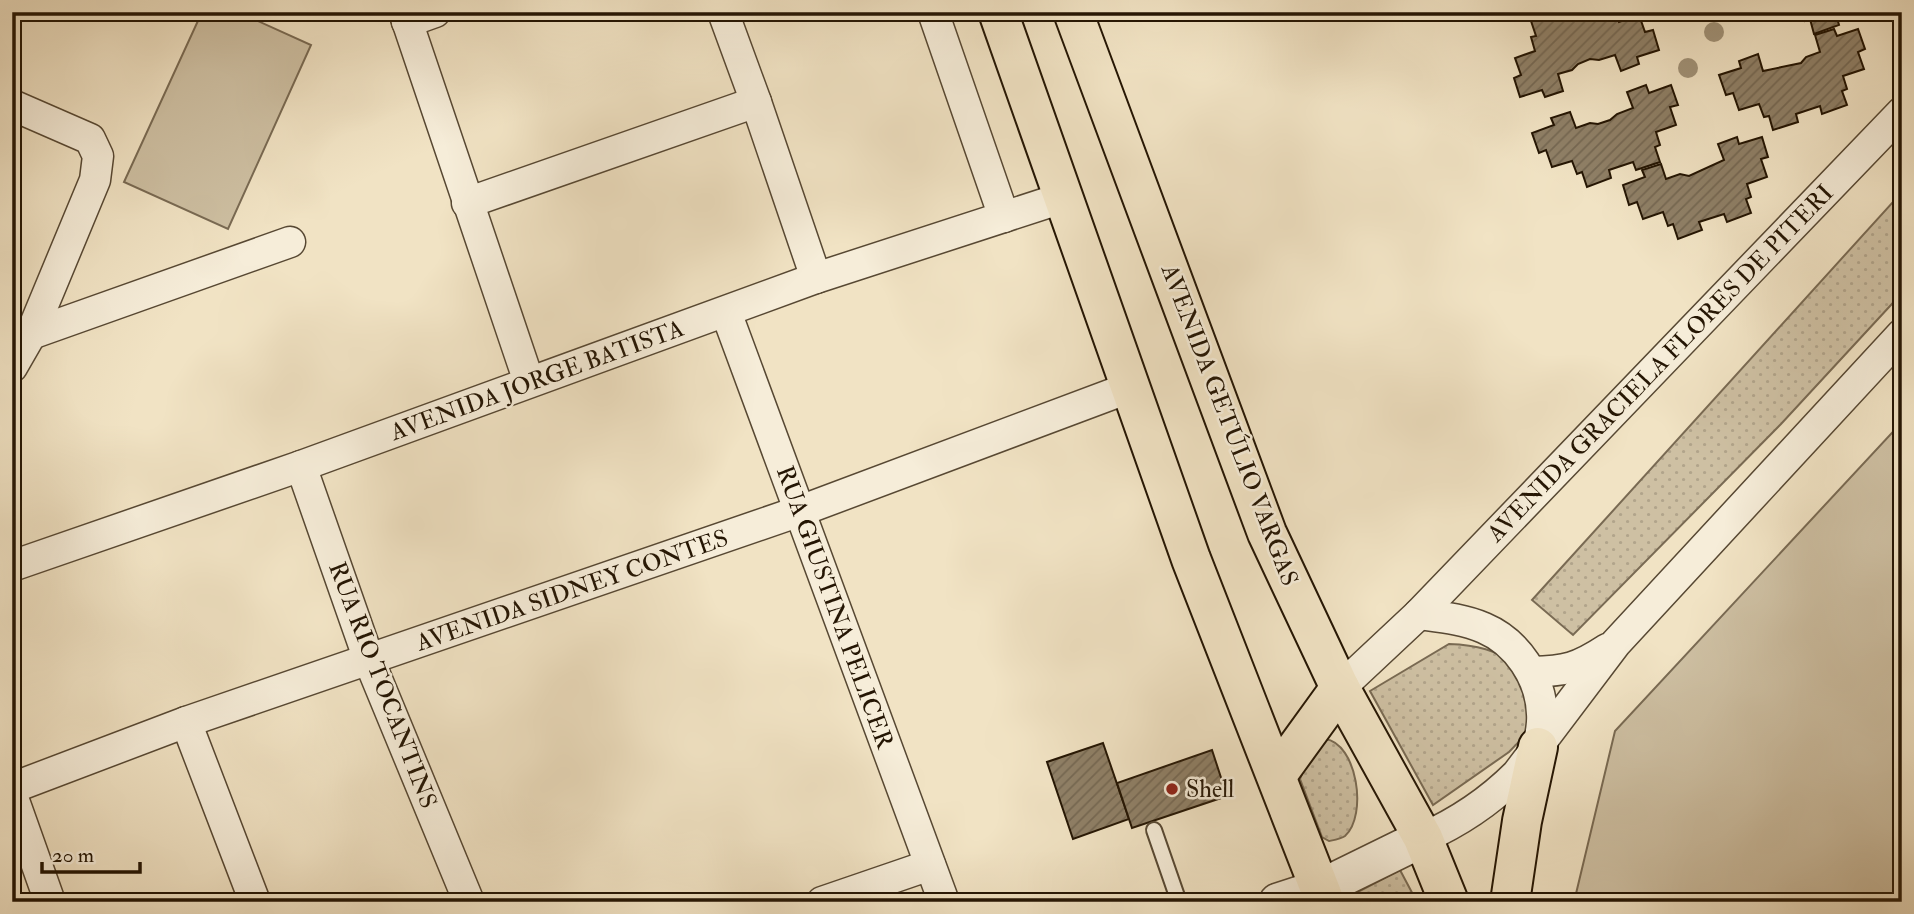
<svg xmlns="http://www.w3.org/2000/svg" width="1914" height="914" viewBox="0 0 1914 914" font-family="'IM FELL Double Pica',serif">
<style>
.grass{fill:url(#grass-dots);stroke:#796a53;stroke-width:2}
.park{fill:#cec0a3;stroke:#796a53;stroke-width:2}
.building{fill:url(#building-hatch);stroke:#241503;stroke-width:2}
.lines{fill:none;stroke-linecap:round;stroke-linejoin:round}
.service-casing{stroke:#574833;stroke-width:18}
.minor-casing{stroke:#574833;stroke-width:33}
.tertiary-casing{stroke:#574833;stroke-width:40}
.primary-casing{stroke:#241503;stroke-width:42}
.service{stroke:#f6edd9;stroke-width:14}
.minor{stroke:#f6edd9;stroke-width:30}
.tertiary{stroke:#f6edd9;stroke-width:37}
.primary{stroke:#f1e3c4;stroke-width:38}
.tree{fill:#a19379}
.poi-dot{fill:#8f2418;stroke:#f6edd9;stroke-width:2.5}
.labels{text-anchor:middle;stroke-width:5;stroke-linejoin:round;paint-order:stroke}
.street-label{font-size:24px;fill:#241503;stroke:#f6edd9}
.poi-label{font-size:24px;fill:#241503;stroke:#f6edd9;text-anchor:start}
</style>
<defs>
<pattern id="grass-dots" width="8" height="8" patternUnits="userSpaceOnUse" patternTransform="scale(1.75)"><rect width="8" height="8" fill="#cec0a3"/><path d="M2 2h.1M6 6h.1" fill="none" stroke="#b1a48b" stroke-width="1.8" stroke-linecap="round"/></pattern>
<pattern id="building-hatch" width="6" height="6" patternUnits="userSpaceOnUse" patternTransform="scale(1.75)"><rect width="6" height="6" fill="#8f8067"/><path d="M-1 1l2-2M0 6l6-6M5 7l2-2" fill="none" stroke="#756853"/></pattern>
</defs>
<rect width="100%" height="100%" fill="#f1e3c4"/>
<filter id="stains"><feTurbulence type="fractalNoise" baseFrequency=".00286" numOctaves="4"/><feColorMatrix values="0 0 0 0 .2 0 0 0 0 .09 0 0 0 0 .02 0 0 0 .5 -.17"/></filter>
<radialGradient id="worn" r=".72"><stop offset=".6" stop-color="#630" stop-opacity="0"/><stop offset="1" stop-color="#630" stop-opacity=".3"/></radialGradient>
<!-- grass -->
<g class="grass">
<polygon points="1902,192 1902,293 1781,424 1573,635 1532,600"/>
<path d="M 1449,644 C 1478,645 1494,650 1520,665 L 1535,725 L 1509,752 L 1433,805 L 1370,691 Z"/>
<path d="M 1325,739 C 1357,743 1368,815 1345,836 C 1341,839 1334,840 1329,841 L 1322,837 L 1300,779 L 1314,744 Z"/>
<polygon points="1400,870 1417,902 1349,902 1348,897"/>
</g>
<!-- park -->
<g class="park">
<polygon points="202,12 238,12 311,45 228,229 124,182"/>
<polygon points="1902,422 1902,902 1574,902 1615,731"/>
</g>
<!-- building -->
<g class="building">
<polygon points="1583,12 1616,12 1619,22 1639,15 1645,32 1653,30 1659,50 1637,57 1639,64 1621,71 1615,55 1599,60 1590,59 1578,64 1572,70 1558,74 1563,91 1545,97 1542,90 1520,97 1514,78 1521,75 1515,58 1535,51 1531,37 1536,36 1531,21 1555,13 1558,20"/>
<polygon points="1802,12 1852,12 1837,18 1839,25 1814,34 1810,19 1805,21"/>
<polygon points="1834,29 1837,36 1858,29 1865,49 1858,52 1864,69 1843,76 1847,89 1842,91 1847,105 1822,114 1820,106 1796,114 1798,122 1773,130 1769,116 1764,117 1759,104 1739,110 1733,93 1726,95 1719,75 1741,68 1739,61 1758,54 1763,71 1801,63 1806,57 1820,52 1815,35"/>
<polygon points="1646,85 1649,93 1671,85 1678,105 1670,107 1676,125 1656,132 1660,145 1655,147 1660,162 1636,170 1633,162 1609,170 1611,178 1587,187 1582,172 1577,174 1572,161 1552,167 1546,150 1539,153 1532,133 1554,125 1551,118 1570,112 1576,128 1590,123 1598,124 1610,120 1617,114 1633,108 1627,92"/>
<polygon points="1737,137 1739,144 1762,137 1768,157 1761,159 1767,177 1747,184 1751,197 1746,199 1751,213 1727,222 1724,214 1699,222 1702,230 1678,239 1673,224 1668,226 1663,212 1643,219 1637,202 1629,205 1623,185 1645,177 1642,170 1661,164 1666,179 1680,174 1689,176 1724,160 1718,144"/>
<polygon points="1103,743 1129,819 1073,839 1047,762"/>
<polygon points="1212,750 1227,796 1132,828 1117,783"/>
</g>
<g class="lines">
<!-- service casing -->
<g class="service-casing">
<polyline id="service" points="1154,830 1179,902"/>
</g>
<!-- minor casing -->
<g class="minor-casing">
<g id="minor">
<polyline points="404,12 529,382"/>
<polyline points="723,12 756,102 816,278"/>
<polyline points="933,12 1004,217"/>
<polyline points="407,22 435,12"/>
<polyline points="12,105 90,139 98,156 95,180 31,334 12,367"/>
<polyline points="467,203 756,102"/>
<polyline points="726,312 944,902"/>
<polyline points="31,334 290,242"/>
<polyline points="301,466 369,660 469,902"/>
<polyline points="12,566 301,466 816,278 1062,198"/>
<path d="M 1419,614 C 1441,617 1463,619 1484,628 C 1517,642 1541,678 1542,714 C 1543,725 1540,737 1538,747"/>
<path d="M 1532,672 C 1566,671 1578,668 1607,649"/>
<polyline points="1340,688 1419,614 1902,112"/>
<polyline points="186,722 255,902"/>
<polyline points="12,788 186,722 800,511 1131,387"/>
<polyline points="12,795 50,902"/>
<path d="M 1423,838 C 1459,822 1489,802 1517,774 L 1616,643 L 1902,334"/>
<polyline points="822,902 930,865"/>
</g>
</g>
<!-- tertiary casing -->
<g class="tertiary-casing">
<polyline id="tertiary" points="1278,902 1321,888 1423,838"/>
</g>
<!-- primary casing -->
<g class="primary-casing">
<g id="primary">
<polyline points="998,12 1191,559 1325,902"/>
<polyline points="1073,12 1267,533 1340,688 1423,838 1449,902"/>
<polyline points="1277,775 1340,688"/>
<polyline points="1510,902 1522,821 1538,747"/>
</g>
</g>
<!-- service -->
<use href="#service" class="service"/>
<!-- minor -->
<use href="#minor" class="minor"/>
<!-- tertiary -->
<use href="#tertiary" class="tertiary"/>
<!-- primary -->
<use href="#primary" class="primary"/>
</g>
<!-- trees -->
<g class="tree">
<circle cx="1714" cy="32" r="10"/>
<circle cx="1688" cy="68" r="10"/>
</g>
<!-- markers -->
<circle class="poi-dot" cx="1172" cy="789" r="7"/>
<g class="labels">
<!-- street labels -->
<g class="street-label">
<text transform="translate(1660 363) rotate(-46)" y="8">AVENIDA GRACIELA FLORES DE PITERI</text>
<text transform="translate(537 380) rotate(-20)" y="8">AVENIDA JORGE BATISTA</text>
<text transform="translate(1230 425) rotate(69)" y="8">AVENIDA GETÚLIO VARGAS</text>
<text transform="translate(572 590) rotate(-19)" y="8">AVENIDA SIDNEY CONTES</text>
<text transform="translate(835 607) rotate(70)" y="8">RUA GIUSTINA PELICER</text>
<text transform="translate(383 685) rotate(69)" y="8">RUA RIO TOCANTINS</text>
</g>
<!-- poi labels -->
<g class="poi-label">
<text x="1186" y="797">Shell</text>
</g>
</g>
<!-- margin -->
<rect width="1914" height="914" fill="none" stroke="#f1e3c4" stroke-width="42"/>
<rect x="14" y="14" width="1886" height="886" fill="none" stroke="#241503" stroke-width="3.5"/>
<rect x="21" y="21" width="1872" height="872" fill="none" stroke="#241503" stroke-width="2"/>
<!-- scale -->
<path d="M42 862v10h98v-10" fill="none" stroke="#241503" stroke-width="3.5"/>
<text x="52" y="862" font-size="21" fill="#241503" stroke="#f6edd9" stroke-width="5" paint-order="stroke">20 m</text>
<rect width="100%" height="100%" filter="url(#stains)"/>
<rect width="100%" height="100%" fill="url(#worn)"/>
</svg>
